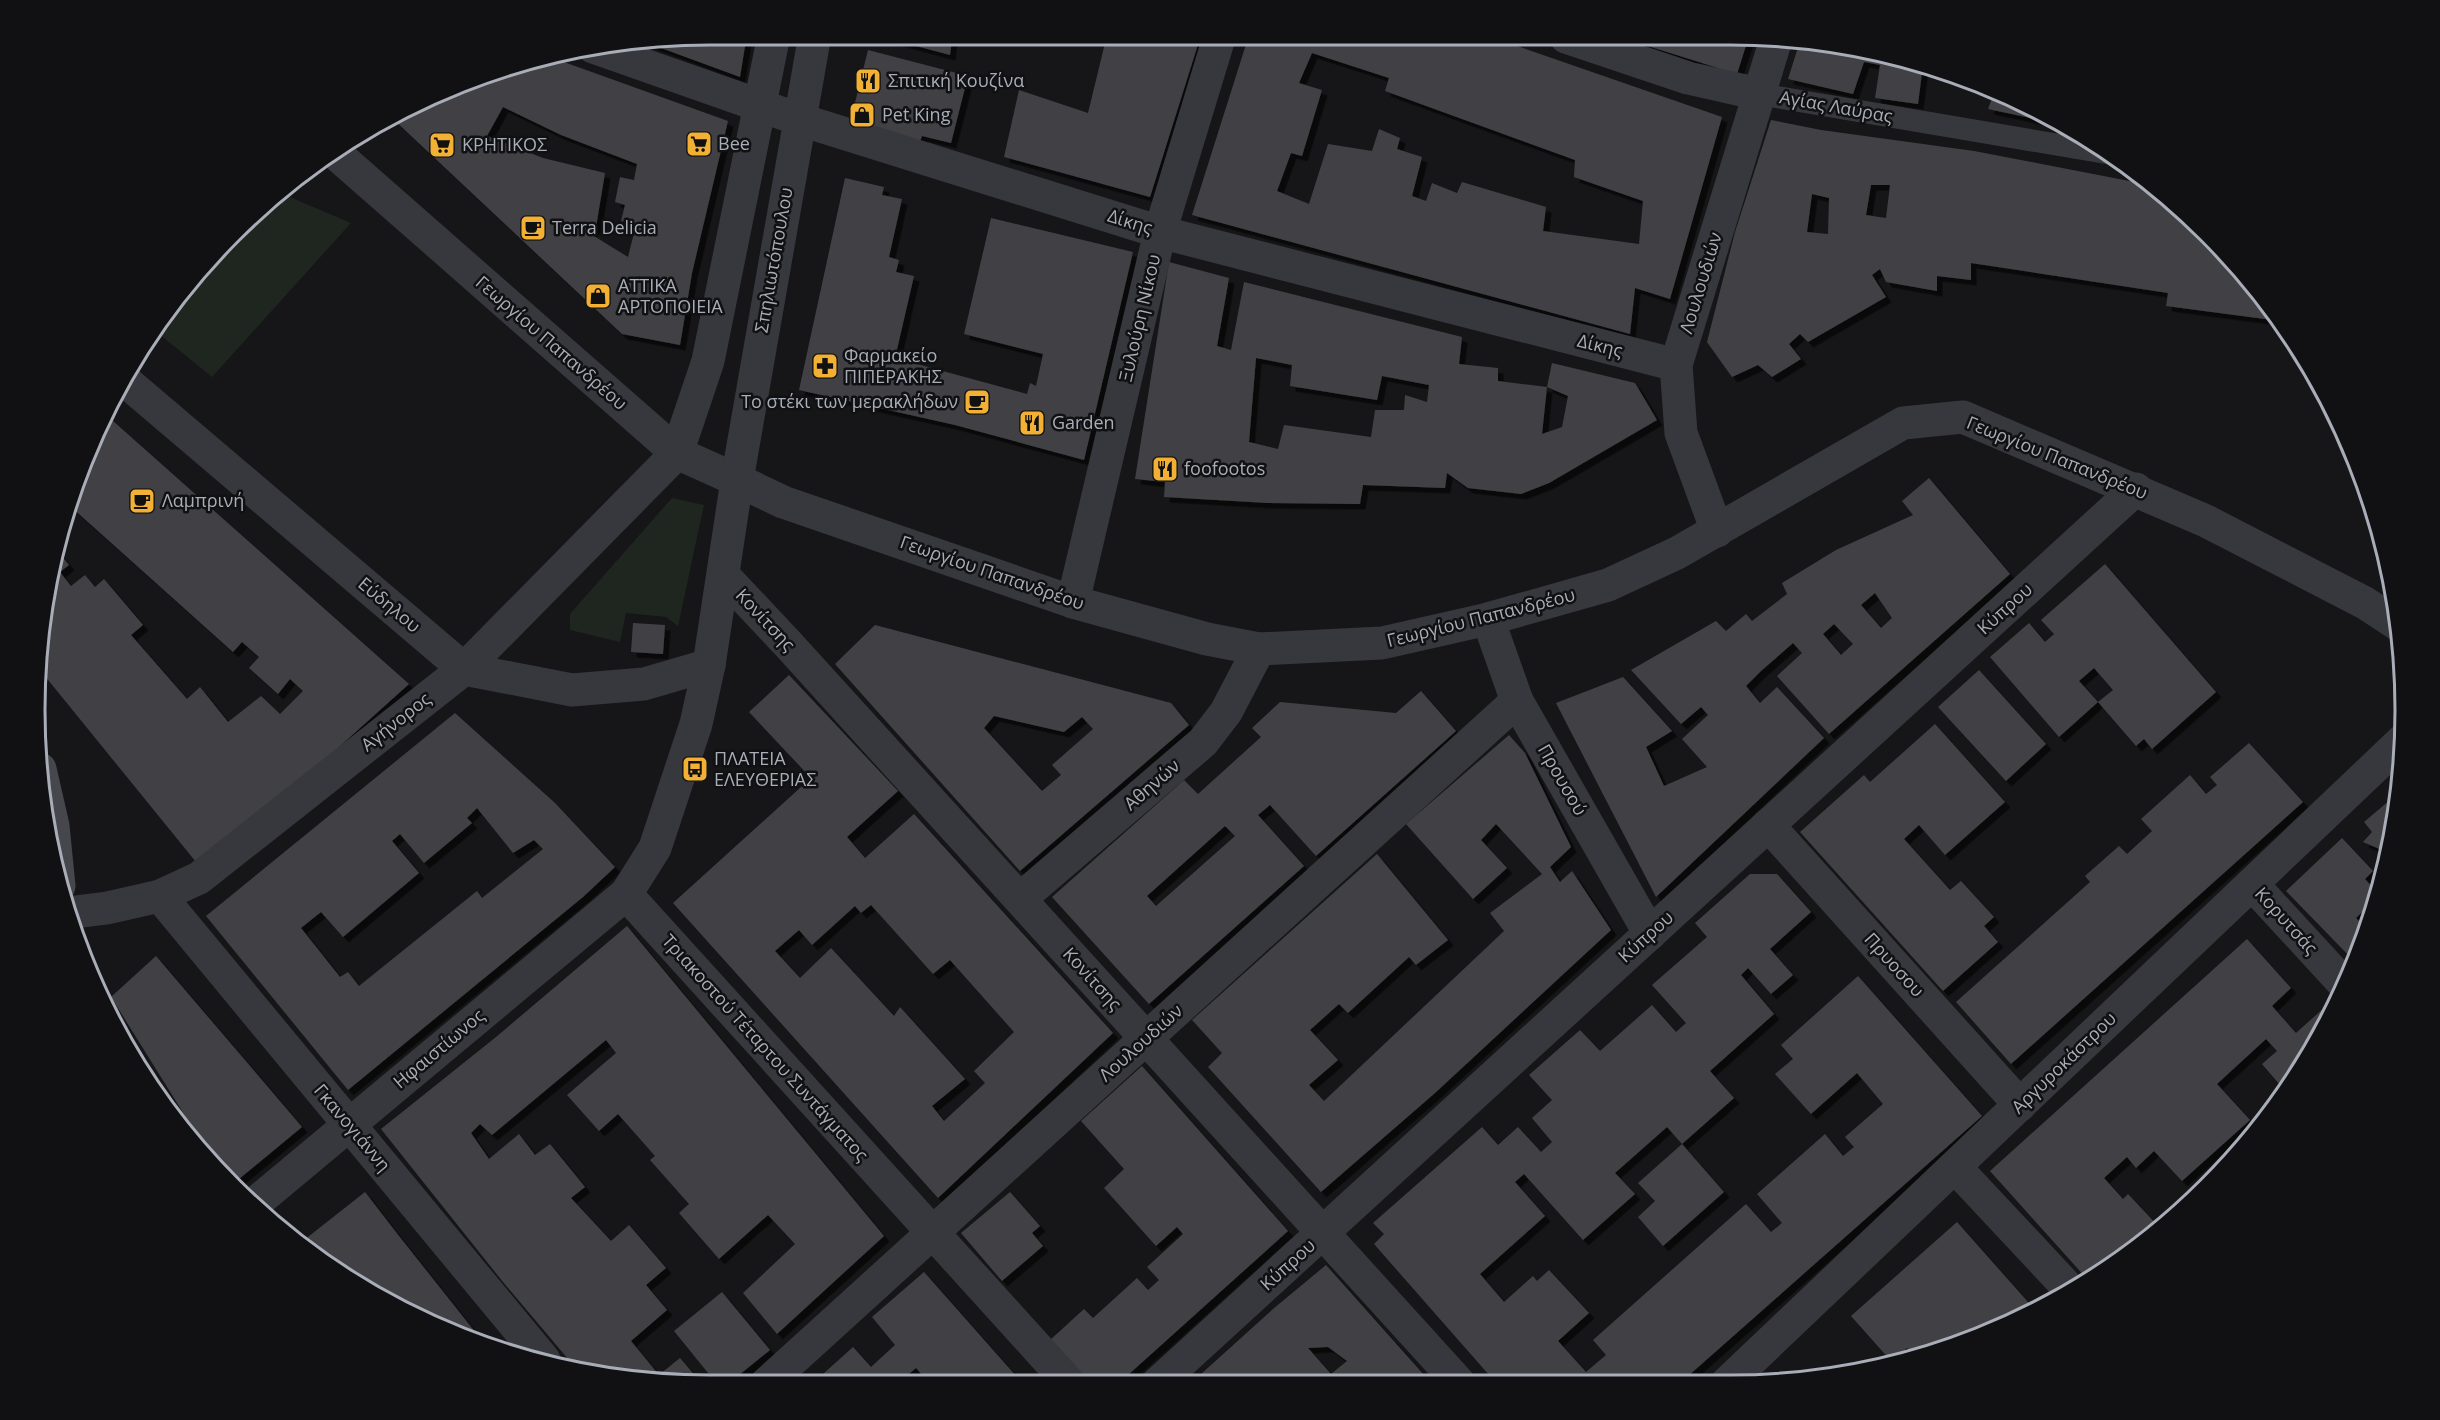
<svg xmlns="http://www.w3.org/2000/svg" width="2440" height="1420" viewBox="0 0 2440 1420" font-family="'Open Sans',sans-serif">
<style>
.green{fill:#1e261f}
.building{fill:#404145;fill-rule:evenodd;filter:url(#shadow)}
.lines{fill:none;stroke-linecap:round;stroke-linejoin:round}
.service{stroke:#37383d;stroke-width:22}
.minor{stroke:#37383d;stroke-width:33}
.tertiary{stroke:#37383d;stroke-width:33}
.secondary{stroke:#45474d;stroke-width:33}
.labels{text-anchor:middle;stroke-width:5;stroke-linejoin:round;paint-order:stroke}
.poi-label{font-size:18px;fill:#a8adb8;stroke:#111113;text-anchor:start}
.street-label{font-size:18px;fill:#a8adb8;stroke:#111113}
.rim{fill:none;stroke:#a8adb8;stroke-width:3}
</style>
<defs>
<filter id="shadow"><feDropShadow dx="5.5" dy="5.5" stdDeviation="0" flood-color="#0009"/></filter>
</defs>
<rect width="100%" height="100%" fill="#161618"/>
<!-- green -->
<g class="green">
<polygon points="278,192 351,223 212,377 153,329 232,233"/>
<polygon points="672,498 704,505 678,626 666,617 626,613 620,642 570,630 570,614"/>
</g>
<!-- building -->
<g class="building">
<polygon points="1749,36 1737,74 1632,41 1634,37"/>
<path d="M 1491,37 L 1722,117 L 1670,299 L 1635,288 L 1630,334 L 1192,215 L 1248,38 ZM 1312,53 L 1389,78 L 1385,91 L 1575,160 L 1574,177 L 1643,201 L 1639,244 L 1543,231 L 1546,207 L 1462,182 L 1457,193 L 1432,183 L 1426,201 L 1412,196 L 1422,157 L 1397,149 L 1400,138 L 1379,129 L 1372,151 L 1328,144 L 1309,204 L 1277,191 L 1291,153 L 1302,156 L 1322,90 L 1299,83 Z"/>
<polygon points="1200,38 1150,197 1004,157 1019,90 1088,113 1106,39"/>
<polygon points="890,39 952,39 950,55"/>
<polygon points="658,40 746,40 740,77 642,41"/>
<polygon points="1800,41 1923,65 1918,104 1875,98 1880,65 1864,62 1853,94 1788,79"/>
<polygon points="868,50 968,76 951,143 922,136 919,145 849,127"/>
<path d="M 550,57 L 728,121 L 692,273 L 680,345 L 622,334 L 391,117 L 411,104 L 493,70 ZM 503,107 L 561,135 L 637,164 L 634,180 L 620,177 L 615,202 L 625,205 L 621,221 L 636,225 L 628,257 L 589,233 L 596,227 L 605,173 L 543,158 L 487,136 Z"/>
<polygon points="1994,93 2050,121 2049,122 1988,109"/>
<path d="M 1771,120 L 1821,130 L 1974,151 L 2150,185 L 2207,232 L 2280,321 L 2166,306 L 2168,293 L 1971,263 L 1971,280 L 1937,276 L 1937,291 L 1886,282 L 1880,269 L 1872,275 L 1886,297 L 1808,342 L 1800,334 L 1789,344 L 1801,359 L 1772,377 L 1758,365 L 1732,377 L 1707,342 L 1735,232 ZM 1871,185 L 1890,185 L 1886,218 L 1866,215 ZM 1812,194 L 1829,198 L 1828,234 L 1807,232 Z"/>
<polygon points="845,178 884,187 882,195 902,199 889,257 899,260 896,272 914,276 895,358 1027,394 1030,383 1036,386 1043,354 964,334 991,218 1133,252 1084,460 955,425 799,390"/>
<path d="M 1169,262 L 1229,278 L 1217,346 L 1231,350 L 1244,282 L 1462,337 L 1459,364 L 1498,368 L 1498,381 L 1547,387 L 1542,434 L 1562,427 L 1568,396 L 1547,387 L 1552,363 L 1635,383 L 1657,420 L 1549,483 L 1521,494 L 1468,488 L 1447,473 L 1445,488 L 1363,485 L 1360,504 L 1268,503 L 1164,497 L 1165,482 L 1135,479 ZM 1256,358 L 1292,365 L 1290,386 L 1377,400 L 1382,376 L 1429,385 L 1427,402 L 1405,395 L 1404,410 L 1375,410 L 1371,437 L 1284,425 L 1278,449 L 1249,442 Z"/>
<polygon points="104,413 409,684 320,764 196,862 40,670 56,549 69,565 60,572 71,586 85,575 95,587 104,579 143,625 131,635 187,699 200,687 228,722 261,696 280,714 303,691 290,679 278,694 249,668 259,657 242,642 233,652 69,505"/>
<path d="M 1929,478 L 2010,574 L 1829,734 L 1777,676 L 1802,653 L 1793,643 L 1761,671 L 1746,686 L 1760,703 L 1777,687 L 1824,738 L 1656,897 L 1556,703 L 1623,677 L 1672,731 L 1646,747 L 1664,786 L 1707,767 L 1682,739 L 1708,715 L 1701,707 L 1681,724 L 1631,670 L 1716,621 L 1726,631 L 1746,614 L 1752,621 L 1787,594 L 1782,583 L 1836,550 L 1913,515 L 1902,501 ZM 1875,593 L 1892,618 L 1881,628 L 1861,605 ZM 1834,624 L 1853,644 L 1841,655 L 1823,634 Z"/>
<polygon points="2105,564 2216,692 2152,749 2144,739 2136,746 2098,702 2113,690 2094,668 2079,681 2098,702 2059,737 1990,657 2029,623 2045,642 2054,634 2041,620"/>
<polygon points="633,623 665,625 663,654 631,652"/>
<path d="M 875,625 L 1171,703 L 1189,725 L 1020,871 L 835,664 ZM 994,716 L 1064,732 L 1082,717 L 1093,729 L 1052,765 L 1061,775 L 1042,791 L 984,728 Z"/>
<polygon points="1979,670 2046,744 2006,781 1938,707"/>
<path d="M 789,675 L 898,791 L 847,837 L 865,858 L 914,814 L 1113,1033 L 938,1198 L 673,903 L 811,778 L 749,712 ZM 871,905 L 933,974 L 950,960 L 1014,1032 L 974,1071 L 985,1083 L 944,1121 L 932,1106 L 965,1079 L 900,1007 L 894,1016 L 831,948 L 800,978 L 775,951 L 799,930 L 812,945 L 855,906 L 861,913 Z"/>
<path d="M 1421,691 L 1456,731 L 1316,856 L 1270,805 L 1258,815 L 1304,866 L 1149,1004 L 1052,897 L 1184,780 L 1198,794 L 1261,737 L 1252,728 L 1280,702 L 1396,713 ZM 1225,826 L 1235,836 L 1156,906 L 1147,896 Z"/>
<path d="M 455,713 L 555,803 L 615,867 L 583,897 L 348,1090 L 206,916 ZM 477,808 L 513,853 L 534,840 L 543,849 L 482,898 L 477,891 L 359,986 L 348,972 L 340,977 L 301,928 L 321,912 L 343,937 L 419,873 L 392,841 L 400,834 L 424,863 L 472,823 L 467,818 Z"/>
<polygon points="1935,724 2005,802 1945,855 1919,825 1904,839 1950,890 1961,881 1994,917 1984,926 1998,942 1943,991 1800,832 1864,775 1870,782"/>
<polygon points="1509,735 1525,753 1571,847 1550,867 1560,882 1572,871 1611,930 1435,1093 1321,1192 1208,1067 1222,1053 1192,1020 1377,854 1448,940 1416,965 1409,957 1348,1013 1339,1004 1310,1030 1338,1060 1309,1085 1324,1101 1504,931 1490,913 1542,874 1496,824 1481,840 1507,868 1473,899 1406,824"/>
<polygon points="2249,743 2303,802 2011,1064 1956,1002 2090,882 2085,876 2119,846 2127,854 2152,831 2141,819 2190,775 2206,794 2217,785 2210,777"/>
<polygon points="2397,794 2393,841 2389,853 2363,842 2372,832 2364,822"/>
<polygon points="2342,838 2373,871 2365,879 2377,892 2375,899 2356,918 2366,929 2356,963 2286,891"/>
<polygon points="1750,874 1777,874 1811,912 1770,949 1793,975 1771,994 1748,968 1741,975 1774,1014 1710,1071 1734,1098 1682,1144 1724,1192 1663,1246 1638,1217 1655,1201 1638,1183 1682,1144 1667,1127 1615,1173 1635,1194 1583,1240 1524,1174 1515,1182 1545,1216 1480,1274 1504,1302 1533,1276 1537,1281 1549,1270 1589,1313 1558,1341 1586,1372 1606,1355 1593,1340 1746,1204 1771,1232 1782,1223 1757,1194 1825,1134 1843,1156 1854,1147 1845,1137 1883,1104 1857,1073 1811,1114 1775,1074 1793,1059 1781,1045 1858,976 1982,1116 1679,1384 1497,1384 1374,1244 1384,1234 1373,1223 1482,1127 1498,1145 1518,1127 1541,1152 1552,1142 1532,1118 1552,1100 1529,1075 1580,1030 1600,1051 1652,1005 1676,1032 1686,1023 1652,985 1707,937 1695,923"/>
<polygon points="627,926 884,1236 777,1334 743,1293 795,1244 768,1215 719,1259 679,1213 689,1204 650,1160 655,1156 618,1114 599,1131 567,1095 616,1053 606,1040 492,1135 480,1124 471,1133 489,1159 519,1134 535,1155 550,1144 585,1187 571,1198 611,1241 629,1225 666,1268 646,1285 667,1310 631,1341 659,1375 680,1358 702,1384 665,1384 574,1366 503,1282 381,1129 496,1037"/>
<polygon points="2247,939 2291,988 2272,1006 2296,1033 2325,1007 2331,1012 2286,1092 2262,1064 2277,1051 2266,1039 2217,1084 2250,1120 2182,1181 2154,1151 2136,1168 2127,1157 2104,1178 2123,1199 2128,1194 2158,1226 2088,1280 1990,1171"/>
<polygon points="156,956 302,1127 233,1184 217,1167 111,997"/>
<polygon points="1142,1066 1288,1231 1118,1384 1087,1384 1049,1341 1084,1309 1093,1318 1137,1278 1148,1290 1159,1280 1147,1267 1183,1234 1177,1227 1156,1246 1104,1188 1124,1169 1081,1121"/>
<polygon points="365,1192 399,1236 487,1347 335,1272 299,1244"/>
<polygon points="1010,1192 1040,1226 1032,1233 1043,1246 1002,1281 961,1233"/>
<polygon points="1957,1222 2035,1310 1947,1350 1915,1356 1907,1348 1891,1361 1851,1316"/>
<path d="M 1326,1265 L 1432,1384 L 1372,1384 L 1368,1379 L 1363,1384 L 1190,1384 L 1273,1309 ZM 1328,1347 L 1347,1361 L 1331,1374 L 1308,1348 Z"/>
<polygon points="924,1272 1023,1384 930,1384 916,1368 897,1384 812,1384 853,1347 871,1367 895,1345 872,1317"/>
<polygon points="722,1292 770,1350 728,1384 717,1384 674,1331"/>
<polygon points="1794,1371 1801,1379 1781,1383"/>
</g>
<g class="lines">
<!-- service -->
<polyline class="service" points="1759,94 2112,154"/>
<!-- minor -->
<g class="minor">
<polyline points="1566,37 1688,78 1759,94"/>
<polyline points="593,47 798,119 1160,232 1676,365"/>
<polyline points="334,152 677,453"/>
<polyline points="123,379 464,669 572,690 644,684 709,665"/>
<polyline points="737,480 783,502 1073,602 1207,639 1259,649 1382,643 1488,619 1608,585 1677,553 1903,423 1963,417 2206,521 2365,603 2397,624"/>
<polyline points="1717,531 1681,433 1676,365 1777,36"/>
<polyline points="723,575 788,644 1460,1384"/>
<polyline points="1073,602 1160,232 1219,38"/>
<polyline points="1488,619 1517,701 1650,934"/>
<polyline points="1768,825 2020,1105"/>
<polyline points="2252,884 2345,985"/>
<polyline points="160,896 544,1360"/>
<polyline points="1020,899 1203,742 1226,712 1259,649"/>
<polyline points="1955,1167 2072,1292"/>
<polyline points="253,1205 626,894 1070,1384"/>
<polyline points="766,1384 1517,701"/>
<polyline points="1157,1384 2136,489"/>
<polyline points="1726,1384 2402,741"/>
</g>
<!-- tertiary -->
<g class="tertiary">
<polyline points="677,453 737,480"/>
<polyline points="626,894 655,848 696,724 709,665 737,480 814,40"/>
<polyline points="67,913 107,908 160,896 199,878 464,669 677,453 708,361 773,40"/>
</g>
<!-- secondary -->
<polyline class="secondary" points="40,769 53,826 59,886"/>
</g>
<!-- icons -->
<defs>
<g id="restaurant-square" transform="scale(1.35)"><rect x="-9" y="-9" width="18" height="18" rx="4" fill="#f2b134" stroke="#111113"/><path d="M-5-6h1v4h1v-4h1v4h1v-4h1v5L-1.5 .5V6h-2V.5L-5-1ZM5-6V6H3V1.5H1.5Q1.5-4 5-6Z" fill="#111"/></g>
<g id="shop-square" transform="scale(1.35)"><rect x="-9" y="-9" width="18" height="18" rx="4" fill="#f2b134" stroke="#111113"/><path d="M-5-2.5h2.3a2.7 3.5 0 0 1 5.4 0H5L5.5 6h-11ZM-1.5-2.5h3a1.5 2.3 0 0 0-3 0Z" fill="#111"/></g>
<g id="supermarket-square" transform="scale(1.35)"><rect x="-9" y="-9" width="18" height="18" rx="4" fill="#f2b134" stroke="#111113"/><path d="M-6-5.5h2.5l.6 2H6L4.5 2H-2.5L-4.4-4H-6ZM-1.5 3.2a1.3 1.3 0 1 0 .1 0ZM3 3.2a1.3 1.3 0 1 0 .1 0Z" fill="#111"/></g>
<g id="cafe-square" transform="scale(1.35)"><rect x="-9" y="-9" width="18" height="18" rx="4" fill="#f2b134" stroke="#111113"/><path d="M-5.5-4.5H6V0H3Q3 3.5 0 3.5H-2.5Q-5.5 3.5-5.5 0ZM3-3.2v2h1.7v-2ZM-6 4.5H4V6H-6Z" fill="#111"/></g>
<g id="pharmacy-square" transform="scale(1.35)"><rect x="-9" y="-9" width="18" height="18" rx="4" fill="#f2b134" stroke="#111113"/><path d="M-2-6h4v4h4v4h-4v4h-4v-4h-4v-4h4Z" fill="#111"/></g>
<g id="bus-square" transform="scale(1.35)"><rect x="-9" y="-9" width="18" height="18" rx="4" fill="#f2b134" stroke="#111113"/><path d="M-5-6H5V4H4V6H2V4H-2V6H-4V4H-5ZM-3.5-4V0h7V-4ZM-3.5 1.2v1.5H-2V1.2ZM2 1.2v1.5H3.5V1.2Z" fill="#111"/></g>
</defs>
<g fill-rule="evenodd">
<use href="#restaurant-square" x="868" y="81"/>
<use href="#shop-square" x="862" y="115"/>
<use href="#supermarket-square" x="699" y="144"/>
<use href="#supermarket-square" x="442" y="145"/>
<use href="#cafe-square" x="533" y="228"/>
<use href="#shop-square" x="598" y="296"/>
<use href="#pharmacy-square" x="825" y="366"/>
<use href="#cafe-square" x="977" y="402"/>
<use href="#restaurant-square" x="1032" y="423"/>
<use href="#restaurant-square" x="1165" y="469"/>
<use href="#cafe-square" x="142" y="501"/>
<use href="#bus-square" x="695" y="769"/>
</g>
<g class="labels">
<!-- poi labels -->
<g class="poi-label">
<text x="888" y="87">Σπιτική Κουζίνα</text>
<text x="882" y="121">Pet King</text>
<text x="718" y="150">Bee</text>
<text x="462" y="151">ΚΡΗΤΙΚΟΣ</text>
<text x="552" y="234">Terra Delicia</text>
<text x="618" y="292">ΑΤΤΙΚΑ<tspan x="618" dy="21">ΑΡΤΟΠΟΙΕΙΑ</tspan></text>
<text x="844" y="362">Φαρμακείο<tspan x="844" dy="21">ΠΙΠΕΡΑΚΗΣ</tspan></text>
<text x="958" y="408" text-anchor="end">Το στέκι των μερακλήδων</text>
<text x="1052" y="429">Garden</text>
<text x="1184" y="475">foofootos</text>
<text x="162" y="507">Λαμπρινή</text>
<text x="714" y="765">ΠΛΑΤΕΙΑ<tspan x="714" dy="21">ΕΛΕΥΘΕΡΙΑΣ</tspan></text>
</g>
<!-- street labels -->
<g class="street-label">
<text transform="translate(1836 107) rotate(10)" y="6">Αγίας Λαύρας</text>
<text transform="translate(1130 222) rotate(17)" y="6">Δίκης</text>
<text transform="translate(774 260) rotate(-80)" y="6">Σπηλιωτόπουλου</text>
<text transform="translate(1701 283) rotate(-73)" y="6">Λουλουδιών</text>
<text transform="translate(1140 318) rotate(-77)" y="6">Ξυλούρη Νίκου</text>
<text transform="translate(551 343) rotate(41)" y="6">Γεωργίου Παπανδρέου</text>
<text transform="translate(1600 346) rotate(14)" y="6">Δίκης</text>
<text transform="translate(2057 458) rotate(22)" y="6">Γεωργίου Παπανδρέου</text>
<text transform="translate(992 573) rotate(19)" y="6">Γεωργίου Παπανδρέου</text>
<text transform="translate(389 605) rotate(40)" y="6">Εύδηλου</text>
<text transform="translate(2005 609) rotate(-42)" y="6">Κύπρου</text>
<text transform="translate(1481 618) rotate(-14)" y="6">Γεωργίου Παπανδρέου</text>
<text transform="translate(765 620) rotate(47)" y="6">Κονίτσης</text>
<text transform="translate(396 722) rotate(-38)" y="6">Αγήνορος</text>
<text transform="translate(1562 780) rotate(60)" y="6">Προυσού</text>
<text transform="translate(1152 785) rotate(-41)" y="6">Αθηνών</text>
<text transform="translate(2286 921) rotate(48)" y="6">Κορυτσάς</text>
<text transform="translate(1646 937) rotate(-42)" y="6">Κύπρου</text>
<text transform="translate(1894 965) rotate(48)" y="6">Πρυοσου</text>
<text transform="translate(1092 979) rotate(48)" y="6">Κονίτσης</text>
<text transform="translate(1141 1043) rotate(-42)" y="6">Λουλουδιών</text>
<text transform="translate(765 1048) rotate(48)" y="6">Τριακοστού Τέταρτου Συντάγματος</text>
<text transform="translate(439 1049) rotate(-40)" y="6">Ηφαιστίωνος</text>
<text transform="translate(2064 1063) rotate(-44)" y="6">Αργυροκάστρου</text>
<text transform="translate(352 1128) rotate(50)" y="6">Γκανογιάννη</text>
<text transform="translate(1288 1265) rotate(-42)" y="6">Κύπρου</text>
</g>
</g>
<!-- crop -->
<path d="M0 0H2440V1420H0ZM710 45H1730A665 665 0 0 1 2395 710V710A665 665 0 0 1 1730 1375H710A665 665 0 0 1 45 710V710A665 665 0 0 1 710 45Z" fill="#111113" fill-rule="evenodd"/>
<path class="rim" d="M710 45H1730A665 665 0 0 1 2395 710V710A665 665 0 0 1 1730 1375H710A665 665 0 0 1 45 710V710A665 665 0 0 1 710 45Z"/>
</svg>
